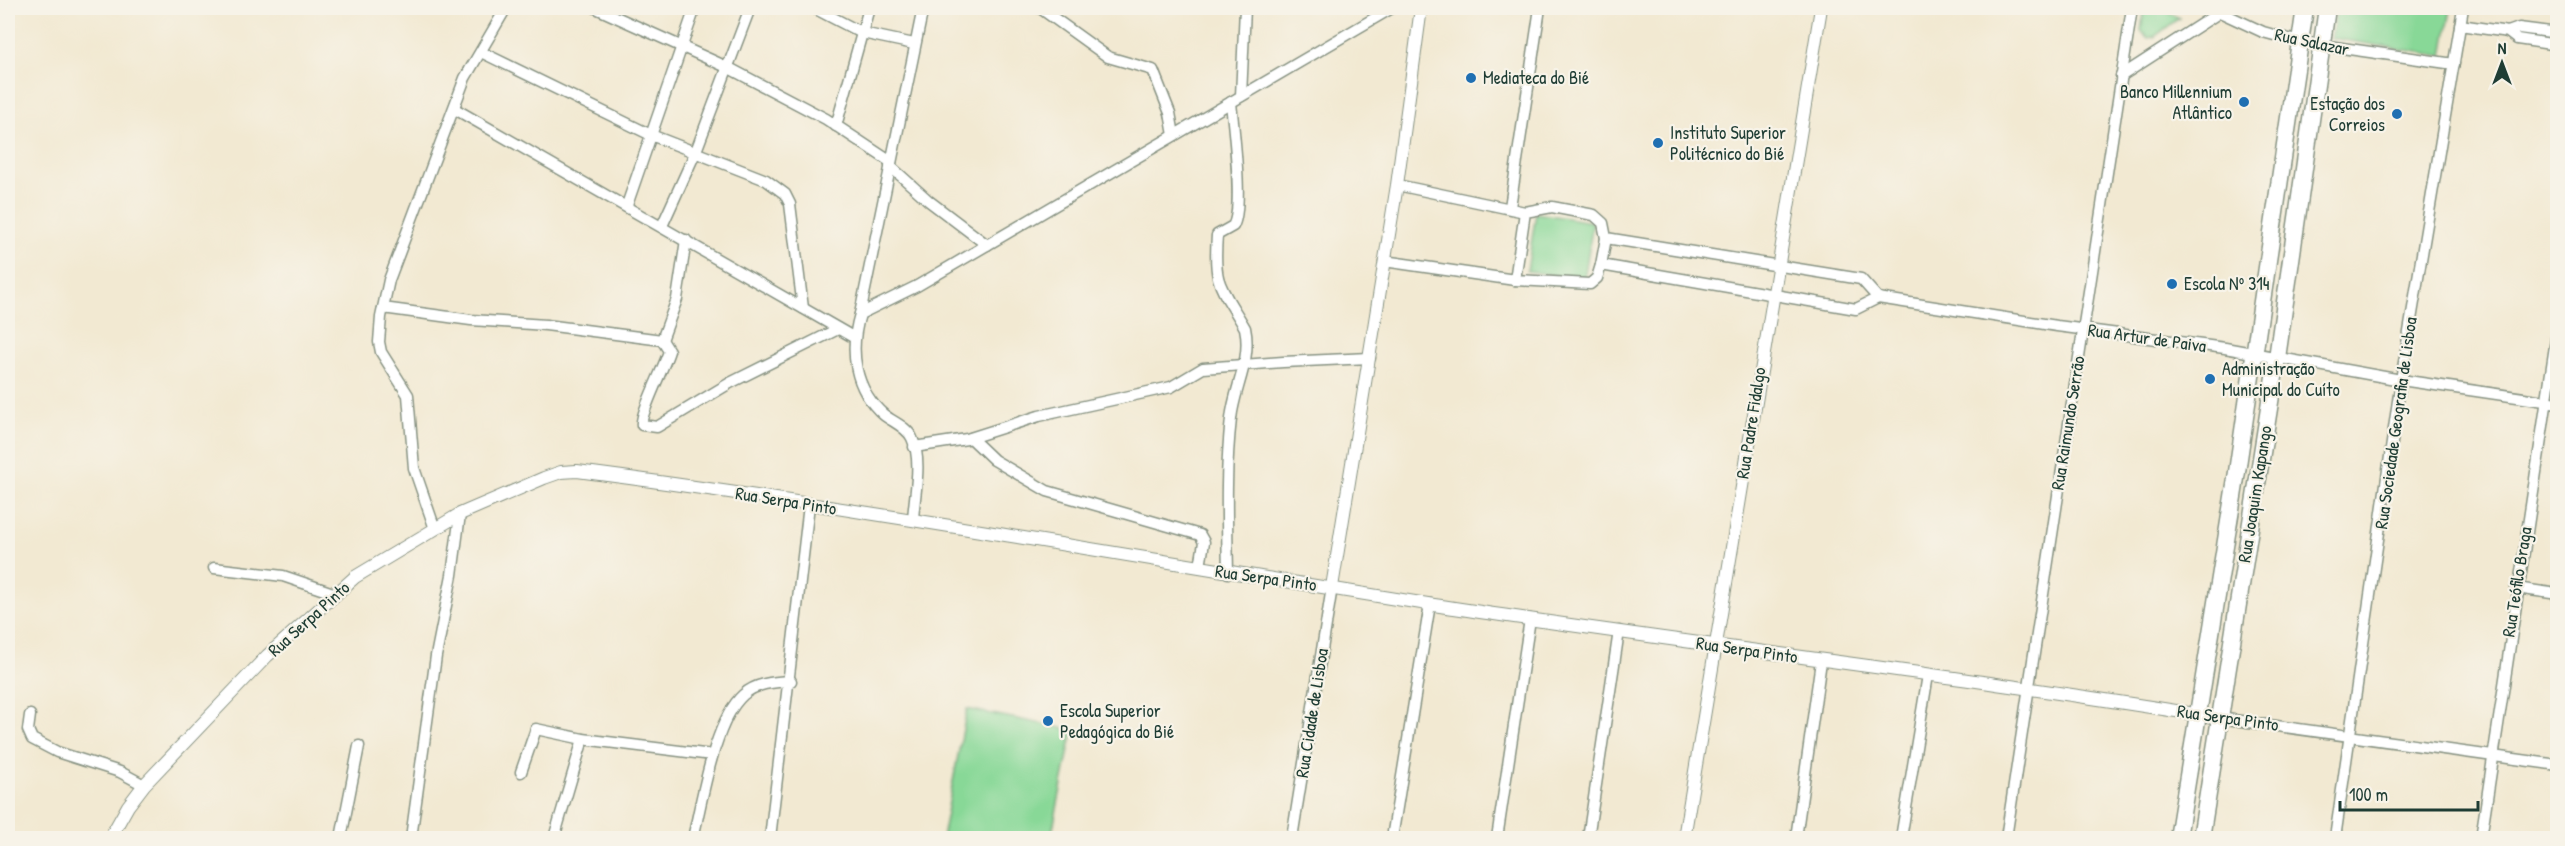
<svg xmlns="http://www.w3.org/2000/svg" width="2565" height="846" viewBox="0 0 2565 846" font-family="'Patrick Hand',sans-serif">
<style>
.green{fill:#88d897;stroke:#548a66;stroke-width:1.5}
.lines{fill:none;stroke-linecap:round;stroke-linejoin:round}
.minor-casing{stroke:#889383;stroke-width:13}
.tertiary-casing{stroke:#889383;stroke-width:14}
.primary-casing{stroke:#889383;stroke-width:19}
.minor{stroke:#fff;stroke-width:10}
.tertiary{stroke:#fff;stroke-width:12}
.primary{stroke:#fff;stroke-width:16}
.poi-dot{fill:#1f6fb2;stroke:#f7f3e8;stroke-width:2}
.labels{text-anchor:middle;stroke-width:4.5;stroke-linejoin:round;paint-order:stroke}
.street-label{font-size:18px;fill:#1f3d34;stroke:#f7f3e8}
.poi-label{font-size:18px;fill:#1f3d34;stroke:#f7f3e8;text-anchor:start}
</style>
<rect width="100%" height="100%" fill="#f7f3e8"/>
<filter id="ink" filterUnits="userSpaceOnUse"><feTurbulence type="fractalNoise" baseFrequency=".0167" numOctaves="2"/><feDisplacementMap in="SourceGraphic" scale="12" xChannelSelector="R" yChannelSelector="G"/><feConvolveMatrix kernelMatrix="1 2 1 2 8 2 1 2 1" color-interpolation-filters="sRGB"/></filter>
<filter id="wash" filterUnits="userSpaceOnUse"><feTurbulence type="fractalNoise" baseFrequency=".008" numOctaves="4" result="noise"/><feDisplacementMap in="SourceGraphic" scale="24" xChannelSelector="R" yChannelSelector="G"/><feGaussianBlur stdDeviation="1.35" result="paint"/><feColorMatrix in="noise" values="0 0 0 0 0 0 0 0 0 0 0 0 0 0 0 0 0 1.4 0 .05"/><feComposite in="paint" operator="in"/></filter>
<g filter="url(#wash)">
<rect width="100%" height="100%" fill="#f2e9d2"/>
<!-- green -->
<g class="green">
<polygon points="2144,8 2162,8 2179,18 2154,37 2147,38 2141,31"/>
<polygon points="2337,8 2451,8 2443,56 2331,38"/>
<polygon points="1536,213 1593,222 1584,280 1527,271"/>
<polygon points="967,709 1073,730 1051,838 942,838"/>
</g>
</g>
<g filter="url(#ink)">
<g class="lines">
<!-- minor casing -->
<g class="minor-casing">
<g id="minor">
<polyline points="596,8 729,68 826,119 891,162"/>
<polyline points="814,8 862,33 914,44"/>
<polyline points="1040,8 1108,57 1153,70 1170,113 1174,135"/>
<polyline points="2460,25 2508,32 2519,28 2558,33"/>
<polyline points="2508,32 2517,39 2558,45"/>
<polyline points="481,52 651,135 766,180 785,194 790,204 803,308"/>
<polyline points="2121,76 2220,12 2263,32 2300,42 2454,64"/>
<polyline points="1241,96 1245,8"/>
<polyline points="455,109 853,337"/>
<polyline points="836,126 869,8"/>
<polyline points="890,166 929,201 987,245"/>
<polyline points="1397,185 1525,212"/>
<polyline points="627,205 695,8"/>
<polyline points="1510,207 1540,8"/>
<polygon points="1552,207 1594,215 1603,223 1606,238 1861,279 1878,298 1856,309 1601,265 1597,278 1590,284 1515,280 1525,212"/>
<polyline points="662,226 696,151 750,8"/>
<polyline points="1384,261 1515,280"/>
<polyline points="1601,265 1606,238"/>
<polyline points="1878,298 2057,326 2225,348 2401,380 2558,403"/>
<polyline points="383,308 471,320 546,325 662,340"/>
<polyline points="860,314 917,286 1392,8"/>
<path d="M 662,340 L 669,351 C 665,365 639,416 642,425 L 657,427 L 730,383 L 838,329"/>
<polyline points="662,340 677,299 686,240"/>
<polyline points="971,438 994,460 1047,491 1200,535 1204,542 1200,567"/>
<polyline points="914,447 967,439 1039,416 1171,387 1203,368 1283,362 1370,358"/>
<path d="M 913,520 C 914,496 923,461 912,438 C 907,427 893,422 884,415 C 854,389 849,351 860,314 L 923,8"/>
<polyline points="435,529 414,468 408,395 381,352 379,342 381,317 389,280 465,78 506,8"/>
<polyline points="214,568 283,576 336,594"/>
<path d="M 1228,573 C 1227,522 1225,470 1231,419 C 1234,388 1252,360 1245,328 C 1221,286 1213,287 1217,235 L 1233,226 C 1244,208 1233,126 1231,102"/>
<polyline points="2516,588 2558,594"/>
<polyline points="30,715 28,730 32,739 57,752 120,772 144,785"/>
<polyline points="2219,718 2558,765"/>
<polyline points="521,772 536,729 583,739 712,755"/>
<polyline points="341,838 359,746"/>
<polyline points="411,838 436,656 452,575 460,514"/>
<polyline points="554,838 583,739"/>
<path d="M 693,838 C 702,801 714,721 743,695 C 756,683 774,682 791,681"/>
<polyline points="770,838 809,505"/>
<polyline points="1292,838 1332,587"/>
<polyline points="1392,838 1430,604"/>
<polyline points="1497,838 1530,619"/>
<polyline points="1588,838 1619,631"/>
<polyline points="1796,838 1821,661"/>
<polyline points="1901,838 1928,675"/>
<polyline points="2006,838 2132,8"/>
<polyline points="2335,838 2401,380 2463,8"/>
<polyline points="2481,838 2558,326"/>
</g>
</g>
<!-- tertiary casing -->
<g class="tertiary-casing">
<g id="tertiary">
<polyline points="1332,587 1397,185 1421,8"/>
<path d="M 110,838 L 128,806 L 144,785 L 267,656 L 355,577 L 460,514 L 544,478 L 561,472 L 577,471 C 863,508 1148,560 1434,605 C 1695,645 1958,675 2219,718"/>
<polyline points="1684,838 1821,8"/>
</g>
</g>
<!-- primary casing -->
<g class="primary-casing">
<g id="primary">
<polyline points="2178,838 2237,472 2305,8"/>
<polyline points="2201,838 2277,358 2327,8"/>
</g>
</g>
<!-- minor -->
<use href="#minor" class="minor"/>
<!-- tertiary -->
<use href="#tertiary" class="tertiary"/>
<!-- primary -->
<use href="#primary" class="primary"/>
</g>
</g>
<!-- markers -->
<g class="poi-dot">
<circle cx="1471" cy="78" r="6"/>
<circle cx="2244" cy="102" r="6"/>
<circle cx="2397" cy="114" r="6"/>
<circle cx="1658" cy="143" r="6"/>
<circle cx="2172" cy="284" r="6"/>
<circle cx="2210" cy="379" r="6"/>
<circle cx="1048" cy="721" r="6"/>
</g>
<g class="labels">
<!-- street labels -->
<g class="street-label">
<text transform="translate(2312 42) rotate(12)" y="6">Rua Salazar</text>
<text transform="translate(2147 338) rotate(8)" y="6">Rua Artur de Paiva</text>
<text transform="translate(1751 423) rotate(-81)" y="6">Rua Padre Fidalgo</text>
<text transform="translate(2068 423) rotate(-81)" y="6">Rua Raimundo Serrão</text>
<text transform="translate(2396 423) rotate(-82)" y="6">Rua Sociedade Geografia de Lisboa</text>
<text transform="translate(2255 494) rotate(-81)" y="6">Rua Joaquim Kapango</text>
<text transform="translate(786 501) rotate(9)" y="6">Rua Serpa Pinto</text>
<text transform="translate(1266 578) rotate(8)" y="6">Rua Serpa Pinto</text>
<text transform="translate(2517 582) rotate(-81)" y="6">Rua Teófilo Braga</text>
<text transform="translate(309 619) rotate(-42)" y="6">Rua Serpa Pinto</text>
<text transform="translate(1747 650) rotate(8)" y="6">Rua Serpa Pinto</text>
<text transform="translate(1312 713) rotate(-81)" y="6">Rua Cidade de Lisboa</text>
<text transform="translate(2228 718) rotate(8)" y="6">Rua Serpa Pinto</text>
</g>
<!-- poi labels -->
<g class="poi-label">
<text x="1483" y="84">Mediateca do Bié</text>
<text x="2232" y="98" text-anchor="end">Banco Millennium<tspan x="2232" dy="21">Atlântico</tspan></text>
<text x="2385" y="110" text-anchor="end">Estação dos<tspan x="2385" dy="21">Correios</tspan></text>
<text x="1670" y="139">Instituto Superior<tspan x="1670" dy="21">Politécnico do Bié</tspan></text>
<text x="2184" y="290">Escola Nº 314</text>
<text x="2222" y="375">Administração<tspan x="2222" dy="21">Municipal do Cuíto</tspan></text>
<text x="1060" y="717">Escola Superior<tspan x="1060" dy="21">Pedagógica do Bié</tspan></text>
</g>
</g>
<!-- margin -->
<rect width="2565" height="846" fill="none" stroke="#f7f3e8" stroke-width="30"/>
<!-- north arrow -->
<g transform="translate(2502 63)" stroke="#f7f3e8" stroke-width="4.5" paint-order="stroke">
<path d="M0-4.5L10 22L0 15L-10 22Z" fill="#1f3d34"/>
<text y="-9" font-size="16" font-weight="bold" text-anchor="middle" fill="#1f3d34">N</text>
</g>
<!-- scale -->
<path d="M2340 801v9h138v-9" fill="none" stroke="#1f3d34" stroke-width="3"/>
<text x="2349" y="801" font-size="18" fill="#1f3d34" stroke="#f7f3e8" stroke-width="4.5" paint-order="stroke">100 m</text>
</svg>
